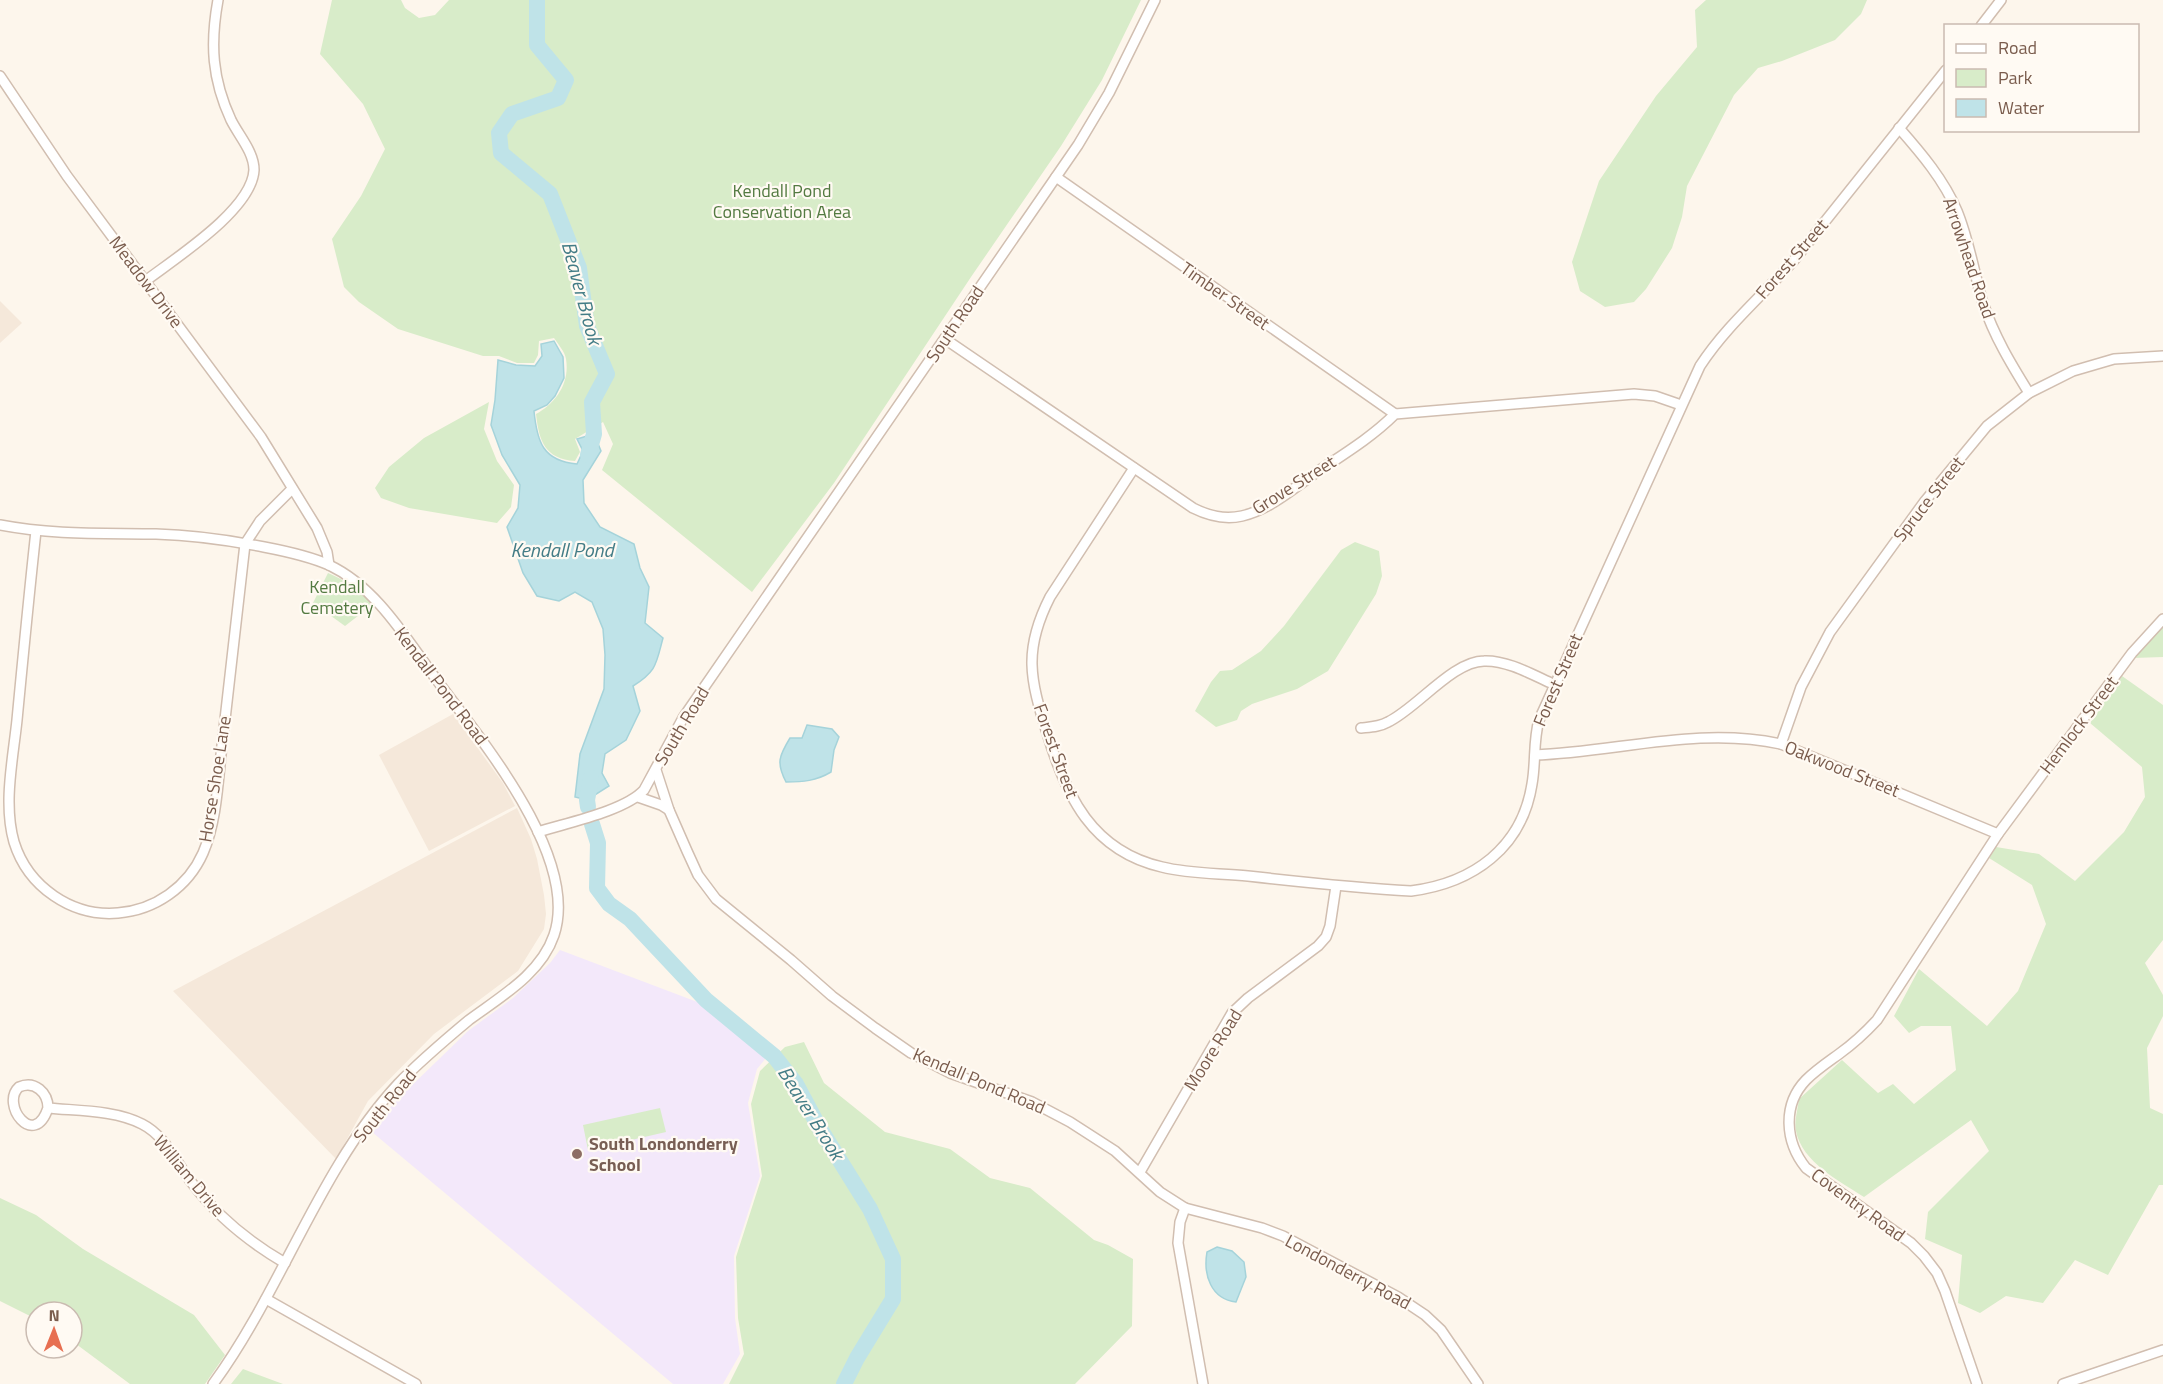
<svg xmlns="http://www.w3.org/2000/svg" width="2163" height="1384" viewBox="0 0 2163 1384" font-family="'Titillium Web',sans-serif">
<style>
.residential{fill:#f5e8da}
.education{fill:#f3e8fa}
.green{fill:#d8ecc9}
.water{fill:#bfe3e8;stroke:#a5d3da;stroke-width:1.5}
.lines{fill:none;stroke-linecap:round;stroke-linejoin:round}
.river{stroke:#bfe3e8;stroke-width:16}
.minor-casing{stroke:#d1beb0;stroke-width:12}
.minor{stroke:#fff;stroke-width:9}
.education-dot{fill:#8d6e63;stroke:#fffaf3;stroke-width:2}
.labels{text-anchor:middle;stroke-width:4.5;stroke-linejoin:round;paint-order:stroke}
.park-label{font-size:18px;fill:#537a41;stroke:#fffaf3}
.street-label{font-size:18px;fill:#7a5c4d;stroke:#fffaf3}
.education-label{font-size:18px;font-weight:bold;fill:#785e54;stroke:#fffaf3;text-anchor:start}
.water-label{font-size:20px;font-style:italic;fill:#437c86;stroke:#fffaf3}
</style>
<rect width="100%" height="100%" fill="#fdf6ec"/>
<!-- residential -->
<g class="residential">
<polygon points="0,301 22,323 0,343"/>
<polygon points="453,714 503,783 515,806 429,851 379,755"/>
<polygon points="517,808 531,839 537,859 544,895 546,914 544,929 518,971 434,1034 368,1101 336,1159 173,991"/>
</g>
<!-- education -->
<polygon class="education" points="560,950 700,1003 766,1058 757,1069 748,1103 760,1176 734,1256 735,1318 740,1354 723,1384 673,1384 372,1132 384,1114 406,1091 468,1031 513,998 550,963"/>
<!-- green -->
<g class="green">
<path d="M 332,0 L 401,0 L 405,8 L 419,18 L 435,15 L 449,0 L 1141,0 L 1102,80 L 1061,146 L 971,277 L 834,483 L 752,592 L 602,470 L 613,444 L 603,422 L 575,439 L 580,452 L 575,461 C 545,459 539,441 536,414 C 556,403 570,383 566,359 C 565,352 558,344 554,338 L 539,341 L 538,355 L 534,363 L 517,363 L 499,356 L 483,356 L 398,329 L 359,302 L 344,287 L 332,239 L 361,196 L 385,149 L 363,104 L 320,54 Z"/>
<polygon points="1706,0 1867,0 1861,14 1835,40 1782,61 1758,68 1734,95 1687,186 1682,217 1672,248 1646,289 1634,302 1605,307 1580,291 1572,262 1599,181 1656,96 1697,47 1695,10"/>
<polygon points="489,402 484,429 497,461 514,485 511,507 497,523 409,508 381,498 375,488 389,467 424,438"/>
<polygon points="1355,542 1379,551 1382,576 1376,594 1328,671 1297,689 1252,704 1241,711 1237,720 1216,727 1195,711 1211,682 1220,671 1232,670 1261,651 1284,626 1341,550"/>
<path d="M 328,573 C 344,580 361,590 372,605 L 345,626 L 313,603 Z"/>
<polygon points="2163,623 2163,657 2133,658"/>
<path d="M 2122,676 L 2163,705 L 2163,940 L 2145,963 L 2163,995 L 2163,1016 L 2147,1048 L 2150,1108 L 2163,1114 L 2163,1185 L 2159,1185 L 2108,1275 L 2075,1260 L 2043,1303 L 2006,1296 L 1980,1313 L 1958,1303 L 1962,1255 L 1925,1239 L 1928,1212 L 1989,1151 L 1971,1120 L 1864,1197 C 1839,1181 1802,1162 1796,1131 C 1794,1122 1798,1108 1799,1099 L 1842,1060 L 1878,1093 L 1893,1084 L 1914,1104 L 1956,1070 L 1951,1026 L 1921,1026 L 1909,1033 L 1894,1016 L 1919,969 L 1987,1026 L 2018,991 L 2046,924 L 2032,885 L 1989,858 L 1996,847 L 2039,854 L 2075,881 L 2124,832 L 2145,797 L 2142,767 L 2090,723 Z"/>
<polygon points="804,1042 824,1083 885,1132 950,1149 990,1178 1030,1188 1094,1240 1108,1245 1133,1259 1132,1326 1075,1384 729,1384 744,1354 738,1318 736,1257 762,1176 751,1104 760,1071 785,1047"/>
<polygon points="660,1108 666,1132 588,1150 583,1125"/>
<polygon points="0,1198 36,1215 83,1249 194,1315 225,1355 205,1384 130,1384 72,1341 72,1312 36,1312 36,1319 0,1301"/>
<polygon points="243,1369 283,1384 231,1384"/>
</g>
<!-- water -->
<g class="water">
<path d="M 554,341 L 563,357 L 564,378 L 555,396 L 547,405 L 534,411 C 537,442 543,461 577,464 L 583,451 L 577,439 L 594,434 L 601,451 L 583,480 L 584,503 L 600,527 L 634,544 L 640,568 L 649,587 L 645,623 L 663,638 C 656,664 657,671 633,686 L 640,711 L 626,740 L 605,754 L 602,773 L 609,786 L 587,800 L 575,797 L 580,754 L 604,689 L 605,655 L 603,629 L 592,602 L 575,592 L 559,601 L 537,596 L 523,573 L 507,527 L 518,508 L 520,485 L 502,455 L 491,425 L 495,400 L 498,360 L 516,365 L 535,366 L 542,356 L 541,344 Z"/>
<path d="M 807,725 L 832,729 L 839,737 L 834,750 L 831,772 C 816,781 803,782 786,782 C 776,763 779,756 790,738 L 802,738 Z"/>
<path d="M 1217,1247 L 1232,1251 L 1244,1262 L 1246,1277 L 1236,1302 C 1211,1299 1203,1275 1207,1252 Z"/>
</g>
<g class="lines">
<!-- river -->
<g class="river">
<polyline points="537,0 537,45 566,80 558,98 512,114 499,133 501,153 550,194 579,268 587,326 607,374 592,402 594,434 588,455"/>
<polyline points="588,807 587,800 591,778"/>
<polyline points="592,824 598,843 597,888 609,904 630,919 706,1000 774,1056 796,1084 819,1127 870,1209 893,1259 893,1299 857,1358 844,1384"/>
</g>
<!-- minor casing -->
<g class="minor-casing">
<g id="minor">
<polyline points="1981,26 2001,0"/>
<polyline points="0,76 67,176 261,437 317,528 327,552 329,565"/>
<path d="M 1899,128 C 1921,153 1944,180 1957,211 C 1969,240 1974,273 1983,303 C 1994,336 2011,364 2029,393"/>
<polyline points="1056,177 1395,414"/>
<path d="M 144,282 C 174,259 252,210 254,170 C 254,152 239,136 231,120 C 212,79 210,44 218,0"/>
<path d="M 945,339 L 1193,508 C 1209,516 1224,520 1242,516 C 1269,510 1294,488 1317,472 C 1344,454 1372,437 1395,414 L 1634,394 L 1655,396 L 1681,405"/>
<path d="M 1134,468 L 1050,597 C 1023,650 1030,679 1047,733 C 1066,796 1092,851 1162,867 C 1190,874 1219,873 1248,876 C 1302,882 1357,888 1411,891 C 1473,883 1522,848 1532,784 C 1536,762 1533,741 1539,720 L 1700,366 C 1726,326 1763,295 1795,259 L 1946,70"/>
<path d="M 0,525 C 52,535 104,533 156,534 C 193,535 228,540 264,547 C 285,551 309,556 329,565 C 378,588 408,642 439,683 C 482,741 580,858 554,935 C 541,974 500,997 469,1020 C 445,1040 420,1061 398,1084 C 319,1169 282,1290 213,1384"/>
<path d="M 36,531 C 29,594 23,657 17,720 C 13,759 3,804 14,842 C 28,887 72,917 118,913 C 155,910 188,887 203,853 C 218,818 218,775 223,737 C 230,673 238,608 245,544 L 260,521 L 292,489"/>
<path d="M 1361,728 C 1371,727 1379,727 1388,722 C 1416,709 1453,661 1484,661 C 1507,660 1533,675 1553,684"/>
<polyline points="1781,744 1801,687 1830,632 1925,501 1987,426 2029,393 2073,371 2114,359 2163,356"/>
<path d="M 1535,755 C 1617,752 1699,726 1781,744 L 1998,834"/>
<polyline points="656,770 669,810 687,851 698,875 716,899 791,960 832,996 875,1028 911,1053 950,1073 1032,1102 1070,1122 1115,1151 1160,1192 1185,1208 1262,1228 1283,1236 1398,1297 1425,1315 1441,1330 1478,1384"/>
<polyline points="638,797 661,805 669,810"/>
<path d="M 538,832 C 566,823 625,811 644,790 L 683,718 L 1078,145 L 1109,93 L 1155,0"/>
<path d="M 48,1108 C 34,1150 0,1104 19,1087 C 35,1080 48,1093 48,1108 C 78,1111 115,1110 142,1124 C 166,1136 176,1163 192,1183 C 217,1216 249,1242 285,1263"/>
<polyline points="1140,1172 1232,1013 1248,998 1318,946 1326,937 1330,926 1336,886"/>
<polyline points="1185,1208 1180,1222 1178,1243 1203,1384"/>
<polyline points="266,1299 416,1384"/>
<path d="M 1977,1384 L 1945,1291 L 1937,1273 L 1924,1256 L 1911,1243 L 1806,1168 C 1785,1142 1782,1105 1806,1080 C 1816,1070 1828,1062 1839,1054 C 1853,1044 1865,1033 1877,1020 L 1998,834 L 2132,653 L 2163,619"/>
<polyline points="2063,1384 2163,1350"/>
</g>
</g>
<!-- minor -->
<use href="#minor" class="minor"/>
</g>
<!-- markers -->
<circle class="education-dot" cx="577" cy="1154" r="6"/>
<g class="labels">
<!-- park labels -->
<g class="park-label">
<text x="782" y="197">Kendall Pond<tspan x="782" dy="21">Conservation Area</tspan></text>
<text x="337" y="593">Kendall<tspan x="337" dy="21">Cemetery</tspan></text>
</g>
<!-- street labels -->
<g class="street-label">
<text transform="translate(1969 258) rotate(71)" y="6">Arrowhead Road</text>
<text transform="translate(1792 259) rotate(-49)" y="6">Forest Street</text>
<text transform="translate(146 282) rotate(53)" y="6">Meadow Drive</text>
<text transform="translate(1225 296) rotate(35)" y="6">Timber Street</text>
<text transform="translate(955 324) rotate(-56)" y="6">South Road</text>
<text transform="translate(1294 485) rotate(-32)" y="6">Grove Street</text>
<text transform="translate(1929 499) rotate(-52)" y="6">Spruce Street</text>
<text transform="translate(1558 680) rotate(-67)" y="6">Forest Street</text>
<text transform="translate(441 686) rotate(53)" y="6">Kendall Pond Road</text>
<text transform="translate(2079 725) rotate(-53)" y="6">Hemlock Street</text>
<text transform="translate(682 726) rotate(-59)" y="6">South Road</text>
<text transform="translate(1056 751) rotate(70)" y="6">Forest Street</text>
<text transform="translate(1842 769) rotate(22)" y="6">Oakwood Street</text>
<text transform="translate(215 779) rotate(-81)" y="6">Horse Shoe Lane</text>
<text transform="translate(1213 1050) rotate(-58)" y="6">Moore Road</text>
<text transform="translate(979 1081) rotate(23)" y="6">Kendall Pond Road</text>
<text transform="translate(385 1106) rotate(-51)" y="6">South Road</text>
<text transform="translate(189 1176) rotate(50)" y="6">William Drive</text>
<text transform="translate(1858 1205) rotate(36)" y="6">Coventry Road</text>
<text transform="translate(1348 1272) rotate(28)" y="6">Londonderry Road</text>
</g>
<!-- education labels -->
<g class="education-label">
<text x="589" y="1150">South Londonderry<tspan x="589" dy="21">School</tspan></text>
</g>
<!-- water labels -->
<g class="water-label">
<text transform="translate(582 293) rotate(75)" y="7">Beaver Brook</text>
<text x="562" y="557">Kendall Pond</text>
<text transform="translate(811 1113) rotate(58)" y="7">Beaver Brook</text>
</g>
</g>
<!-- legend -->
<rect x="1944" y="24" width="195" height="108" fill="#fffaf3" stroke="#cabbb1" stroke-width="1.5"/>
<rect x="1956" y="44" width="30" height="9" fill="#ffffff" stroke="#cabbb1" stroke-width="1.5"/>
<text x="1998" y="54" font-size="18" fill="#7a5c4d">Road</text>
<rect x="1956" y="69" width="30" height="18" fill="#d8ecc9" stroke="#cabbb1" stroke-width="1.5"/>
<text x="1998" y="84" font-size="18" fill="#7a5c4d">Park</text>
<rect x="1956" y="99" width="30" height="18" fill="#bfe3e8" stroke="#cabbb1" stroke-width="1.5"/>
<text x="1998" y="114" font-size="18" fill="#7a5c4d">Water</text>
<!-- north arrow -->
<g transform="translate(54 1330) rotate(1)"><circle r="28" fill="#fffaf3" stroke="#cabbb1" stroke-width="1.5"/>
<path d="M0-4.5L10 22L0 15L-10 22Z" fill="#e76f51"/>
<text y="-9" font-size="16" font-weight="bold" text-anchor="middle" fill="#7a5c4d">N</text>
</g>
</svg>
